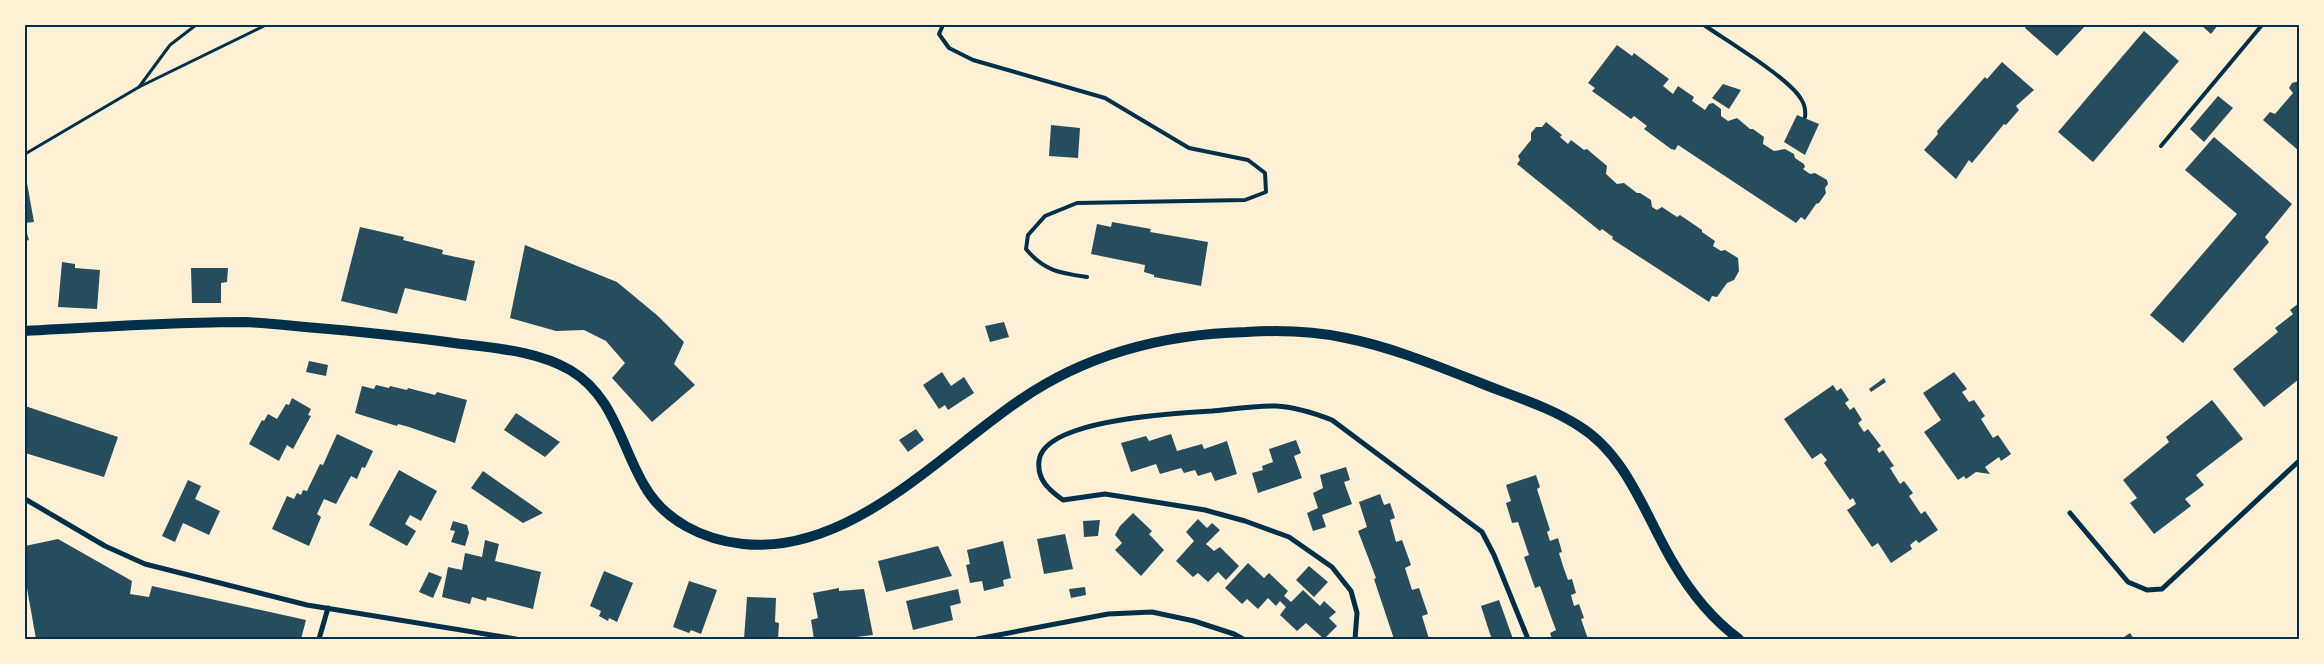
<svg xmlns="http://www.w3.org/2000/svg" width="2324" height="664" viewBox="0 0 2324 664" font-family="'Titillium Web',sans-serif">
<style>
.building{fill:#264d5e}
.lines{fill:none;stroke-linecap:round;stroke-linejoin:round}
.path{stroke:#003049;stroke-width:3}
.service{stroke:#003049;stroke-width:4}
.minor{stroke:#003049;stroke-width:5}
.secondary{stroke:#003049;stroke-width:10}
.neatline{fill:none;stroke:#003049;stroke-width:2}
</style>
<rect width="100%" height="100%" fill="#fdf0d5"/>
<!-- building -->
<g class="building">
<polygon points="2027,25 2086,25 2057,56 2025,28"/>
<polygon points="2201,25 2218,25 2211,34"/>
<polygon points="2144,31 2179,61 2093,162 2058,132"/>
<polygon points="1617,45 1632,56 1634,53 1669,79 1663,86 1673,94 1678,86 1694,97 1692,101 1705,110 1709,104 1713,103 1721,109 1721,116 1728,121 1737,118 1750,129 1753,129 1764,137 1763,144 1774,151 1785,149 1794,154 1795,158 1804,164 1805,167 1803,169 1810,174 1815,173 1827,180 1828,184 1825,188 1826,193 1819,203 1816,204 1805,220 1801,217 1796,223 1678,145 1675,150 1671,149 1644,129 1647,126 1634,116 1631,119 1592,91 1595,88 1588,83"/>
<polygon points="2002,62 2034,90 2016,106 2019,110 2006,125 2004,124 1972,163 1969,160 1956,179 1924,150 1938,134 1937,131 1985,77 1987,79"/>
<polygon points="2299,81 2299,151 2263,120 2270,112 2275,114 2293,93 2289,88 2292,83"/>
<polygon points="1723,84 1741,90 1729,109 1712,98"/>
<polygon points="2218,96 2233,108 2204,142 2190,129"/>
<polygon points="1797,115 1819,124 1805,155 1784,142"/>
<polygon points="1546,122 1562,135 1560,137 1568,144 1571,140 1584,150 1587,149 1607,166 1606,174 1617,184 1624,183 1637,193 1640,193 1651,200 1652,207 1657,210 1662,207 1677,217 1680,215 1702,230 1702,232 1715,241 1713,246 1721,251 1725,250 1738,258 1739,271 1734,280 1727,283 1717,297 1712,296 1709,302 1612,239 1613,237 1602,229 1600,231 1517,164 1520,160 1518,156 1531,140 1531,133 1536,127 1542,127"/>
<polygon points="1051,125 1080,128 1078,158 1049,156"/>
<polygon points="2214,137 2292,204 2265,237 2269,242 2183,343 2150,315 2237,214 2185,170"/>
<polygon points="25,183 27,183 34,222 25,223"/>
<polygon points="1112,222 1151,229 1150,232 1208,242 1201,286 1154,277 1154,275 1144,272 1145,265 1091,254 1097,224 1111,227"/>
<polygon points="25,227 29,240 25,241"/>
<polygon points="360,227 404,237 403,240 443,250 442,254 475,261 466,301 405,288 397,314 341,301"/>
<polygon points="525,245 617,282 658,316 684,342 674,364 695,385 652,422 612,378 625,363 606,341 584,330 556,331 510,318"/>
<polygon points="62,262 75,264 75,268 100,270 97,309 58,307"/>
<polygon points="191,268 228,268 227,282 221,283 221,303 192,303"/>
<polygon points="2299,303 2299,379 2264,407 2233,369 2278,332 2275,328 2293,314 2290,310"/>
<polygon points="1004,322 1009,337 990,342 985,326"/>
<polygon points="309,361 328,365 326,376 306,372"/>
<polygon points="942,372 951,386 964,377 974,393 948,410 945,405 939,409 923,385"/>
<polygon points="1954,372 1967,389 1962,392 1969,402 1974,400 1985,416 1981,419 1993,438 1998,435 2011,454 2001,461 1999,457 1985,467 1990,474 1976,472 1966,479 1964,476 1958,480 1924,432 1941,420 1923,393"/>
<polygon points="1884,378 1886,382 1871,392 1869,389"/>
<polygon points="376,385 389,388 390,386 407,390 408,388 435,395 437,392 467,400 455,443 409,427 398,424 397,426 355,413 362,386 374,389"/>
<polygon points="1833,385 1837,391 1841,388 1849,400 1845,403 1850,410 1854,407 1862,420 1858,423 1864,432 1868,429 1881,446 1877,449 1879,453 1883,450 1894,466 1890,468 1900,484 1904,481 1913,493 1909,496 1921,514 1925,511 1938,530 1919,543 1916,540 1910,545 1912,549 1891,563 1878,543 1872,547 1847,510 1856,504 1853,498 1850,500 1824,463 1827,460 1821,453 1812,459 1784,419"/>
<polygon points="292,398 311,409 308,415 311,416 293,449 287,445 279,461 249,444 262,420 264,421 268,414 277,419 286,404 289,405"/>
<polygon points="2212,400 2243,439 2196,475 2204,485 2185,499 2191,506 2154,534 2130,503 2137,498 2123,480 2169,442 2166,437"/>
<polygon points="25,406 118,437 104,477 25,453"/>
<polygon points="516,413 560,442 545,457 504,430"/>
<polygon points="916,429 924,440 908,452 899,440"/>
<polygon points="337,434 373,451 365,468 362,467 357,479 351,476 336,504 324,499 317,514 321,517 309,546 272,529 287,496 294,499 297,493 301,495 303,490 307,491 320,464 323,465"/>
<polygon points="1171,434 1177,451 1202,444 1204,449 1227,441 1237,474 1215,481 1211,472 1198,476 1195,470 1184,473 1181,468 1160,474 1156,464 1131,472 1121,443 1146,436 1149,441"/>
<polygon points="1296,440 1301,453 1294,456 1302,478 1258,493 1252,473 1263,470 1262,466 1273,462 1269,449"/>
<polygon points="1346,467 1350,480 1344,482 1352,504 1322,515 1326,527 1313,531 1307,513 1318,508 1313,493 1323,488 1320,475"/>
<polygon points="399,470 437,491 421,521 410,515 405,524 416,531 407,546 369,525"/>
<polygon points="483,471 543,513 523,523 471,488"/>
<polygon points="1536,475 1540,487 1537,489 1550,530 1547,532 1550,541 1558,538 1562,552 1559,553 1563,566 1568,580 1572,579 1576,593 1571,595 1574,606 1579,604 1584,618 1581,619 1588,639 1552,639 1550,633 1556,630 1550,614 1540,586 1535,588 1524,557 1529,555 1518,522 1512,523 1506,503 1511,501 1506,485"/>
<polygon points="188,480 201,486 195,499 220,511 209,535 183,523 175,542 162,536"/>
<polygon points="1380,494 1384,505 1390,503 1395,518 1390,520 1396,542 1402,540 1411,565 1405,568 1412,590 1419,588 1428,614 1422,616 1429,639 1394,639 1374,579 1376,578 1358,531 1367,527 1359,502"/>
<polygon points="1133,513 1152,531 1149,534 1164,550 1141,576 1115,550 1122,543 1115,535 1120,526"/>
<polygon points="1198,519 1207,528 1212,523 1220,530 1206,544 1214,551 1220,547 1239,566 1226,580 1218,572 1208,582 1198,573 1193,577 1176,561 1194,541 1186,532"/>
<polygon points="1100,520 1098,536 1084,537 1083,521"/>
<polygon points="453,521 467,525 469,533 465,546 451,542 455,531 450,530"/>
<polygon points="1065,534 1073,569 1044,574 1037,539"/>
<polygon points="58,539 132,581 130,594 149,597 152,586 306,620 301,639 133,639 121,637 121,639 36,639 25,577 25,546"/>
<polygon points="485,540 499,544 495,561 541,572 533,609 487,597 486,601 472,597 470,604 442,597 448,567 462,570 465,553 482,557"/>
<polygon points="1003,541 1011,578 1003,580 1004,586 984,591 982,581 970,583 966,565 970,564 967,550"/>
<polygon points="938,546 952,576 886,592 878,561"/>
<polygon points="1248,563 1264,578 1269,573 1288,591 1284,596 1291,602 1303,590 1320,606 1324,601 1336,612 1329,618 1337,626 1324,639 1306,623 1297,631 1280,615 1286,607 1280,601 1276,606 1268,598 1258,609 1247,599 1242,604 1225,588"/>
<polygon points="1309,566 1328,582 1314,597 1296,580"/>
<polygon points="604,571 633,583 617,622 609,618 608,621 599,616 601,611 590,606"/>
<polygon points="429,572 442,577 433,598 419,592"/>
<polygon points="689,581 717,590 701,634 691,630 689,633 673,627"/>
<polygon points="1085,587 1086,595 1071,598 1069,589"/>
<polygon points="839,588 839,591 864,589 873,635 840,639 814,639 811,620 818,618 813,593"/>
<polygon points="958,589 961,603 950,606 953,620 913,630 906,601"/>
<polygon points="747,597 776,598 775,622 779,623 778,639 744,639"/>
<polygon points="1499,600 1503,611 1513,639 1492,639 1489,631 1481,606"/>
<polygon points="2130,633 2134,639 2121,639"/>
</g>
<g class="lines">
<!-- path -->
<g class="path">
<polyline points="196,25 170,45 139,87 266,25"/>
<polyline points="25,154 139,87"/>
</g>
<!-- service -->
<g class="service">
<path d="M 943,25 L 939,34 L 949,48 L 973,60 L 1105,98 L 1189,148 L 1248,160 L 1265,173 L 1266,192 L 1245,200 L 1077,203 L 1045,216 L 1028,235 L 1026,249 C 1044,271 1060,273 1087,277"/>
<path d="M 1704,25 C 1727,41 1789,78 1801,99 C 1805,105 1806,110 1805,117"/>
<polyline points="2161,146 2262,25"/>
</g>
<!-- minor -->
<g class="minor">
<polyline points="25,499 105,546 145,564 307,605 516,639"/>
<polyline points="2070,513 2128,582 2147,590 2162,589 2299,461"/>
<polyline points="319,639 328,608"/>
<polyline points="977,639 1108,614 1152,612 1194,621 1234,634 1243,639"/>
<path d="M 1355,639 L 1357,613 L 1351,591 L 1332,567 L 1289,537 L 1245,521 L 1205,510 L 1149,501 L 1105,494 L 1063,500 C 1049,490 1037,480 1039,461 C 1043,419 1178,413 1212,411 C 1233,409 1255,406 1276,406 C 1296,407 1314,413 1332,420 L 1482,532 L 1494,555 L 1528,639"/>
</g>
<!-- secondary -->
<path class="secondary" d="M 25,331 C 98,327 172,322 245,322 C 265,323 285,325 305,327 C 354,331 404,336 454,343 C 492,348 536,350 570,370 C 614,396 620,444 644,485 C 664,521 704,540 743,544 C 849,555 939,455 1020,400 C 1088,353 1165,334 1246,332 C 1279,330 1313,331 1346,338 C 1391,347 1435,365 1478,382 C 1512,396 1548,406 1579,426 C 1628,456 1646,518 1674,564 C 1691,593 1712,619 1739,639"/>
</g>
<!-- border -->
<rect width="2324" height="664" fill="none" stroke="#fdf0d5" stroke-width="52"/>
<rect x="26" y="26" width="2272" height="612" class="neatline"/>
</svg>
